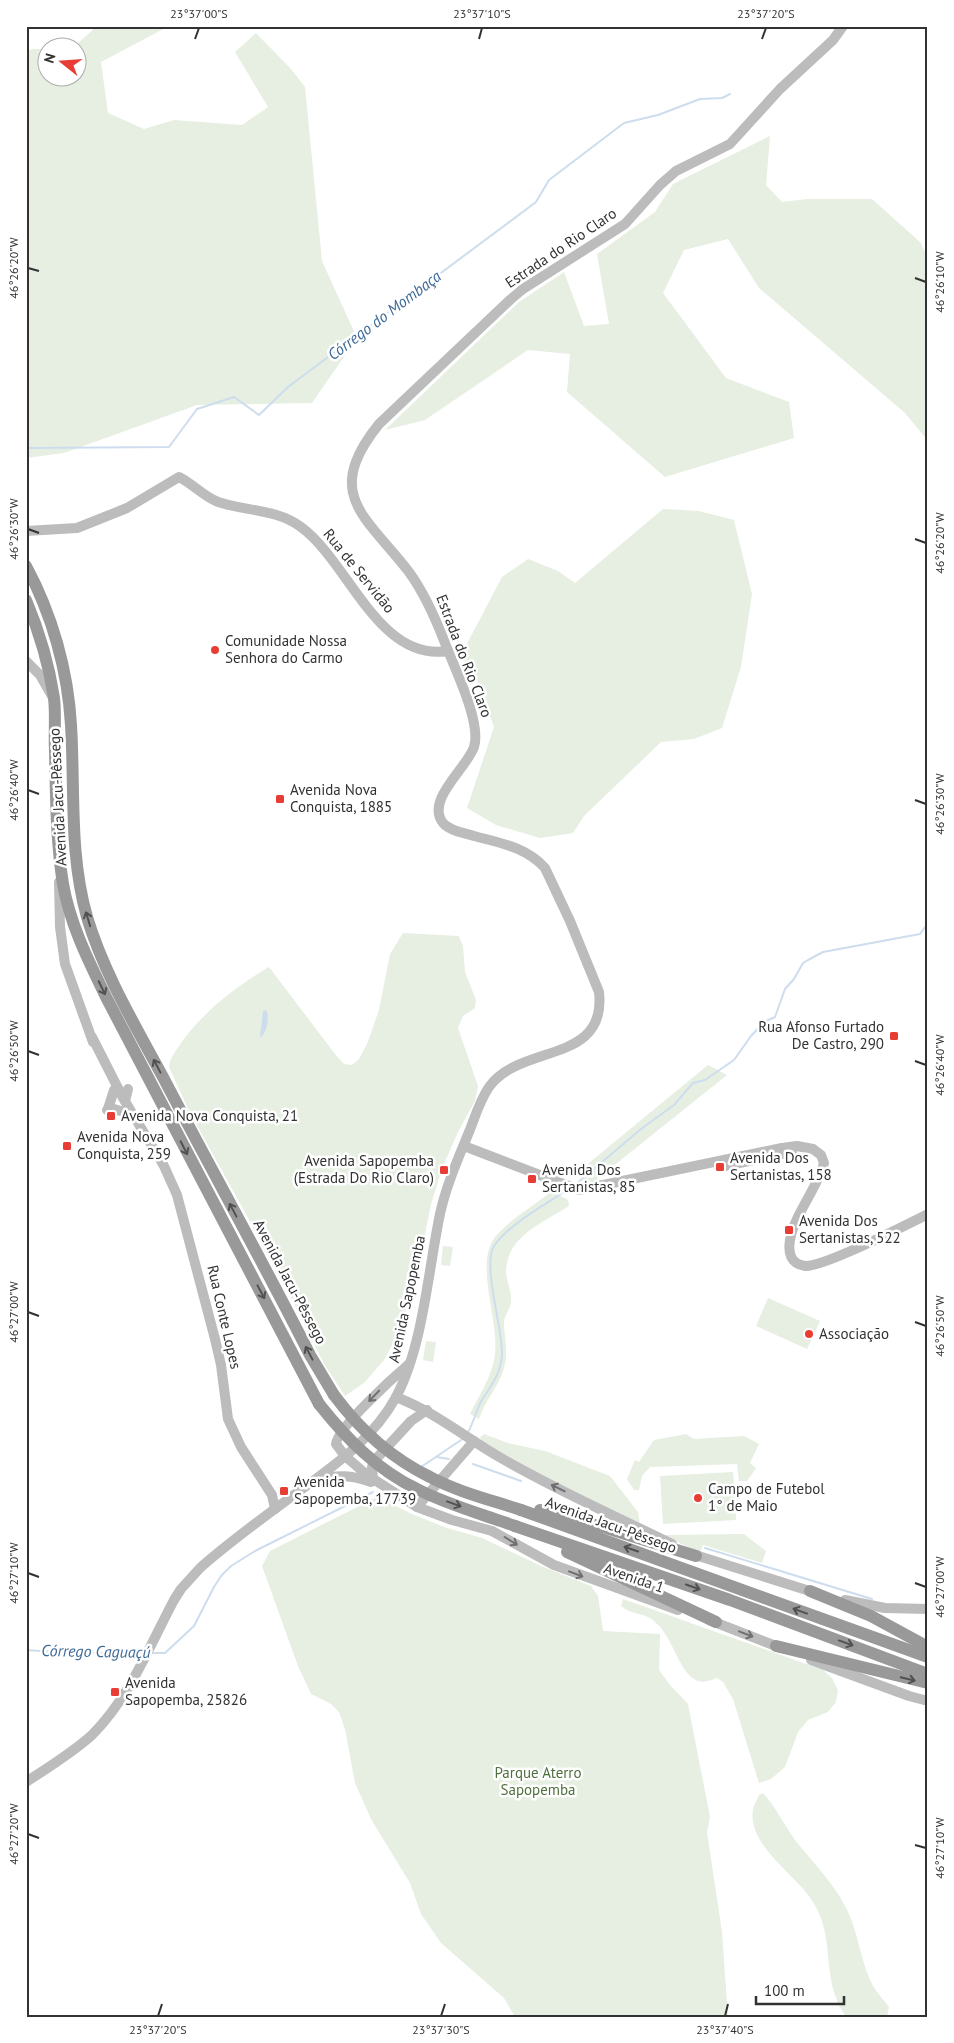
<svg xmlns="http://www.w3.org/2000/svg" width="954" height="2043" viewBox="0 0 954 2043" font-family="'PT Sans',sans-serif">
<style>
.green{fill:#e6efe1}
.water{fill:#cdddee}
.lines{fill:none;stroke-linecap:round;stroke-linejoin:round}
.stream{stroke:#cdddee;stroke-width:2}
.secondary{stroke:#bcbcbc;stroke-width:10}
.highway{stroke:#999;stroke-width:12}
.highway-bridge{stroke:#999;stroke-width:12}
.oneway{stroke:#515151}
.oneway2{stroke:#707070}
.ticks{fill:none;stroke:#323232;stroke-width:2}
.poi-dot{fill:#e93c35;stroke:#fff;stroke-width:2}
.labels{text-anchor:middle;stroke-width:5;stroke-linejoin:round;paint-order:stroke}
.street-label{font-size:15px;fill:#323232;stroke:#fff}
.poi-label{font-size:15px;fill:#323232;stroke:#fff;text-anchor:start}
.park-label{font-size:15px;fill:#4f703e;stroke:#fff}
.water-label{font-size:16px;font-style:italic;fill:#3d6a97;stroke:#fff}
.neatline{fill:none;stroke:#323232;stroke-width:2}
.ticks-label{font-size:12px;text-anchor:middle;fill:#323232}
</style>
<rect width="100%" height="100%" fill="#fff"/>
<!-- green -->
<g class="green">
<polygon points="97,26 169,26 101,62 108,113 144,129 174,120 242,125 268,107 235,52 256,33 291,69 305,87 322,261 357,338 312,403 197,405 64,453 26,458 26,51 32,49 47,49 48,78 78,78 78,48 74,47"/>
<polygon points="770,136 766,185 782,202 807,199 872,199 920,242 928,257 928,441 905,413 759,288 728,239 684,250 663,293 726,378 789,402 794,438 665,477 567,392 570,354 528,350 425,420 385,430 519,302 564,272 584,326 609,324 597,254 655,212 673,184"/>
<polygon points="663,509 699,511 734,520 752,594 741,667 722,728 694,739 661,742 584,816 573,833 540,838 496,825 467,808 494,727 475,675 460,657 502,577 528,559 558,571 575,583"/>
<path d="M 403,933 L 459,936 L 463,946 L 465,972 L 476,1000 L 475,1008 L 463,1016 L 458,1028 L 478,1086 L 475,1101 L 458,1132 L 443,1166 L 431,1204 L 417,1275 L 398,1335 L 384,1360 L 365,1382 L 345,1396 L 324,1364 L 280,1276 L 189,1111 L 169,1067 C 170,1057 176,1051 181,1043 C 204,1011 235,987 269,967 L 335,1054 L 344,1064 L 352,1065 L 359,1059 L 367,1044 L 379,1010 L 390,954 Z"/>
<polygon points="708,1065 727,1075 592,1183 588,1182 578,1176 578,1172"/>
<path d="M 552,1191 L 568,1200 L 569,1206 C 544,1222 507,1236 506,1271 C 506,1281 512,1291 511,1301 C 511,1309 504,1315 504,1322 C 504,1336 508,1350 505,1364 C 501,1384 486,1398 479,1419 L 470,1414 C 479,1395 493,1375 495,1354 C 499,1322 476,1267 493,1240 C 503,1224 536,1204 552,1191 Z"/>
<polygon points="443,1246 453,1247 450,1266 441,1265"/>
<polygon points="768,1298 820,1321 807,1349 756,1326"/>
<polygon points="426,1341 436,1342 433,1362 423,1360"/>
<polygon points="484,1434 508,1443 545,1451 610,1476 638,1512 640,1524 524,1466 482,1442 480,1437"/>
<polygon points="686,1434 694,1439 744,1436 759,1444 750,1463 756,1468 747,1481 739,1481 737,1464 650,1467 642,1476 639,1490 634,1490 627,1479 635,1460 639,1462 654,1440"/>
<polygon points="733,1472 736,1520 663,1524 660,1476"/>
<polygon points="377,1497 412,1514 444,1527 482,1538 541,1566 591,1586 598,1596 603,1631 660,1634 659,1670 670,1685 688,1704 710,1817 707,1832 722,1932 728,2017 515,2017 504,1998 441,1943 421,1914 410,1883 371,1819 355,1783 345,1729 339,1712 331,1704 311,1694 298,1666 262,1566 270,1551"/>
<polygon points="744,1534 766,1551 762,1563 703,1545 700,1553 663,1535"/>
<path d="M 623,1599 L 823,1670 L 832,1678 L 838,1690 L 836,1702 L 828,1712 L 808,1720 L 798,1732 L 785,1767 L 771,1779 L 759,1783 L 733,1699 L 723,1682 L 717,1678 C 710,1681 701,1684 694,1679 C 678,1669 673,1637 655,1622 C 645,1612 631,1615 621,1606 Z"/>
<path d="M 763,1793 C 776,1807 784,1825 795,1840 C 814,1864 836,1885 849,1914 C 859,1937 861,1963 873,1986 C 877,1993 884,2000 889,2007 L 887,2017 L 846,2017 C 819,1977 837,1940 813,1902 C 795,1873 747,1846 753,1809 C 754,1805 757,1800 759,1795 Z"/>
</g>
<!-- water -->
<path class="water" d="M 266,1010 C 270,1018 267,1031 261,1037 L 260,1037 L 263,1011 Z"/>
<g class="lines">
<!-- stream -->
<g class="stream">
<polyline points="26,448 169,447 197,409 234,397 259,415 288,387 536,202 549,180 624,123 658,115 700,99 722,98 730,94"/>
<polyline points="575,1185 641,1129 674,1105 693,1083 705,1080 734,1060 751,1036 764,1022 775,1017 785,989 794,979 803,963 808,960 823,952 920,934 928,923"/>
<path d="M 468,1432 C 474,1422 476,1410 482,1400 C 491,1386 501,1373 502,1355 C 503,1329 482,1265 494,1246 C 509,1224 545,1205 567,1190"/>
<polyline points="437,1457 449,1459"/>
<polyline points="473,1464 521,1481"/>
<polyline points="421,1467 464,1438"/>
<polyline points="705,1548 872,1599"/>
<polyline points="26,1650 70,1653 144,1653"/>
<polyline points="152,1653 165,1653 194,1626 214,1587 221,1576 231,1566 255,1551 373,1492"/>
</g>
<!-- secondary -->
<g class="secondary">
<path d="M 26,531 L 77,528 L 127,508 L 179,477 C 193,484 203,496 218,502 C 245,511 277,509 301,527 C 349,562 378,662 448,651"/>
<polyline points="26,661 40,675 52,696"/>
<polyline points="59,882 60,927 65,964 93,1042"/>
<polyline points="92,1037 123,1098 164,1166 177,1195 215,1339 221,1365 228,1419 241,1447 272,1495 275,1509"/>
<polyline points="125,1101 128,1089"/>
<polyline points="108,1109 114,1090"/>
<polyline points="107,1110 114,1109 124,1112"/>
<path d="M 464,1146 L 579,1190 L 782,1148 L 797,1146 L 813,1149 L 821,1155 L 824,1163 C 817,1189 794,1215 790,1240 C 788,1252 790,1264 805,1266 C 824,1267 906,1225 928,1214"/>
<polyline points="725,1166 792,1152"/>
<path d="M 409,1364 C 395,1376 337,1428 336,1444 L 345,1456 L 367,1475 L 417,1507 L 452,1520 L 492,1531 L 554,1565 L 678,1610"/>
<path d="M 396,1397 C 435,1412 466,1438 501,1458 C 556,1490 615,1516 672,1544"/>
<polyline points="373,1480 372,1467 375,1460 411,1421 427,1410"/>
<path d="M 317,1481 C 336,1474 352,1475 371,1482"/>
<polyline points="417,1507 474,1441"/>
<polyline points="689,1553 816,1593"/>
<polyline points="845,1600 885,1608 928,1609"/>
<polyline points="709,1620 781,1648"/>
<polyline points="811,1660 909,1696 928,1701"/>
<path d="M 26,1782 C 49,1767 72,1753 92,1735 C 130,1697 149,1647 174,1600 L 181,1589 L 200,1568 C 227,1544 257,1522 287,1500 C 326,1471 372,1442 396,1397 C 423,1347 428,1271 440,1214 C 446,1186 458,1159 469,1132 C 475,1117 480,1100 489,1087 C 520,1043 607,1065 599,992 L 570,921 L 545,868 C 526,847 500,843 474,836 C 464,833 450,831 443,823 C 425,800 467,768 474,747 C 482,723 454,667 445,643 C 435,617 425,594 409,572 C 366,516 322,495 379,424 L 511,299 L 523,289 L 625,224 L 660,185 L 676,171 L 730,144 L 780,89 L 833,40 L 843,26"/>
</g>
<!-- highway -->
<g class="highway">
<path d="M 26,566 C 52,614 68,671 71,725 C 75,790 69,854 87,917 C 104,974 136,1027 164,1079 C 212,1171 263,1262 310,1355 L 334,1395"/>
<path d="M 26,600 C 39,631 49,665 54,698 C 56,715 54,734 55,751 C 56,795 56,841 63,884 C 70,924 88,960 106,997 L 319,1404"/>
<polyline points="521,1510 928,1657"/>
<polyline points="540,1510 606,1528 696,1556"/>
<polyline points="515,1526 730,1600 928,1674"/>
<polyline points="567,1552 716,1622"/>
<polyline points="810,1591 871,1616 928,1647"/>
<polyline points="776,1646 928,1683"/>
</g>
<!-- highway-bridge -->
<g class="highway-bridge">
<path d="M 334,1395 C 360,1430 391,1458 430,1477 C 458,1492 491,1500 521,1510"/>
<path d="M 319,1404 C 346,1438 377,1470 417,1489 C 448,1505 482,1514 515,1526"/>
</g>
</g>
<!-- one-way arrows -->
<defs><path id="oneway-shaft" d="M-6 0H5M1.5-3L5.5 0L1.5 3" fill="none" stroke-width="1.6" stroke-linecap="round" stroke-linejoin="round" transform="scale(1.25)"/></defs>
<g class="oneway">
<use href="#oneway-shaft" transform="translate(88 919) rotate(-107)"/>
<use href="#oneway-shaft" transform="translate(102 988) rotate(64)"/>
<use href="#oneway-shaft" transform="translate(157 1066) rotate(-118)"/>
<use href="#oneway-shaft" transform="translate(184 1148) rotate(63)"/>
<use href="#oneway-shaft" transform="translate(233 1210) rotate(-118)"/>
<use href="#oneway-shaft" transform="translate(261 1292) rotate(62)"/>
<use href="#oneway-shaft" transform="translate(309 1353) rotate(-118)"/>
<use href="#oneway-shaft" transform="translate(454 1504) rotate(20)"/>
<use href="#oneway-shaft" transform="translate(631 1549) rotate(-161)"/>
<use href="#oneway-shaft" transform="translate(693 1587) rotate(19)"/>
<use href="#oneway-shaft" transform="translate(800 1611) rotate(-160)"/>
<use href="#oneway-shaft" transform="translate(846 1643) rotate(20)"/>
<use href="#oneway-shaft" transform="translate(908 1679) rotate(13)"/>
</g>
<g class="oneway2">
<use href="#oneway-shaft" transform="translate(374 1396) rotate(134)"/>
<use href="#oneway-shaft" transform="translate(558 1488) rotate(-154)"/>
<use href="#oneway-shaft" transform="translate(511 1541) rotate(32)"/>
<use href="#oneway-shaft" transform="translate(576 1574) rotate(21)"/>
<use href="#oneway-shaft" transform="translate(746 1634) rotate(21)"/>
</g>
<!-- ticks -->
<path class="ticks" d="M 195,39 L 199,28M 479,39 L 482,28M 762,39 L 766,28M 28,268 L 39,271M 915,278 L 926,282M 28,529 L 39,533M 915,539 L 926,543M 28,790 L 39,794M 915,800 L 926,804M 28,1051 L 39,1055M 915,1061 L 926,1065M 28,1312 L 39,1316M 915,1322 L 926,1326M 28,1573 L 39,1577M 915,1583 L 926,1587M 28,1834 L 39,1838M 915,1845 L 926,1848M 158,2016 L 162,2004M 441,2016 L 445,2004M 725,2016 L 728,2004"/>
<!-- markers -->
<g class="poi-dot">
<circle cx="215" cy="650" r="5"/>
<rect x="275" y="794" width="10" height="10" rx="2.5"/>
<rect x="889" y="1031" width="10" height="10" rx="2.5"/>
<rect x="106" y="1111" width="10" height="10" rx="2.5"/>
<rect x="62" y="1141" width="10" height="10" rx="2.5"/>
<rect x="715" y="1162" width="10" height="10" rx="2.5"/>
<rect x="439" y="1165" width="10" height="10" rx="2.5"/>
<rect x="527" y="1174" width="10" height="10" rx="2.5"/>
<rect x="784" y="1225" width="10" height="10" rx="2.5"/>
<circle cx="809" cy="1334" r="5"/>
<rect x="279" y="1486" width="10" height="10" rx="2.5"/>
<circle cx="698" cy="1498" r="5"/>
<rect x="110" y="1687" width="10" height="10" rx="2.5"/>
</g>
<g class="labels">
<!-- street labels -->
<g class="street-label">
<text transform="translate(561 248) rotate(-34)" y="5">Estrada do Rio Claro</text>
<text transform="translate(359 571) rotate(51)" y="5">Rua de Servidão</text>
<text transform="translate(464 656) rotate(69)" y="5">Estrada do Rio Claro</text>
<text transform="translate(58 797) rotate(-93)" y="5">Avenida Jacu-Pêssego</text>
<text transform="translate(290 1282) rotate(62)" y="5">Avenida Jacu-Pêssego</text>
<text transform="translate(407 1299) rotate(-78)" y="5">Avenida Sapopemba</text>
<text transform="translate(224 1317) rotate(77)" y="5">Rua Conte Lopes</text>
<text transform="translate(611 1525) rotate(20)" y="5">Avenida Jacu-Pêssego</text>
<text transform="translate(634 1578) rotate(19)" y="5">Avenida 1</text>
</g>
<!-- poi labels -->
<g class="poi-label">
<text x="225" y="646">Comunidade Nossa<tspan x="225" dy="17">Senhora do Carmo</tspan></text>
<text x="290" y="795">Avenida Nova<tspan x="290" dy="17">Conquista, 1885</tspan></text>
<text x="884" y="1032" text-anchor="end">Rua Afonso Furtado<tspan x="884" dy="17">De Castro, 290</tspan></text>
<text x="121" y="1121">Avenida Nova Conquista, 21</text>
<text x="77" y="1142">Avenida Nova<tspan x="77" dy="17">Conquista, 259</tspan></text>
<text x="730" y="1163">Avenida Dos<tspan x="730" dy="17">Sertanistas, 158</tspan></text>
<text x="434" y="1166" text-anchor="end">Avenida Sapopemba<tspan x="434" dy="17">(Estrada Do Rio Claro)</tspan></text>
<text x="542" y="1175">Avenida Dos<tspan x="542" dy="17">Sertanistas, 85</tspan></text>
<text x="799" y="1226">Avenida Dos<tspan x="799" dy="17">Sertanistas, 522</tspan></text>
<text x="819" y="1339">Associação</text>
<text x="294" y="1487">Avenida<tspan x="294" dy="17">Sapopemba, 17739</tspan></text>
<text x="708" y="1494">Campo de Futebol<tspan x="708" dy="17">1° de Maio</tspan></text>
<text x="125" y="1688">Avenida<tspan x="125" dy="17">Sapopemba, 25826</tspan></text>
</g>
<!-- park labels -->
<g class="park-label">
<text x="538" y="1778">Parque Aterro<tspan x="538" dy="17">Sapopemba</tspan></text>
</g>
<!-- water labels -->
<g class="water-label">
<text transform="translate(384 315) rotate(-37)" y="6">Córrego do Mombaça</text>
<text transform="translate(96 1651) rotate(1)" y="6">Córrego Caguaçú</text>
</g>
</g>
<!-- border -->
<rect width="954" height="2043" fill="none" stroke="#ffffff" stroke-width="55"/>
<!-- north arrow -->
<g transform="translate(62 62) rotate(287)"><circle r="24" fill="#ffffff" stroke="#adadad"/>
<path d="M0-4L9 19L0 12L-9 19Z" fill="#e93c35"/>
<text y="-8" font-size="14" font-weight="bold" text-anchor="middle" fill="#323232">N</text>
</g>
<!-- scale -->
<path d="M756 1996v8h88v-8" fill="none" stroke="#323232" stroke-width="2.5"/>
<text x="764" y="1996" font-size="15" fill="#323232" stroke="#ffffff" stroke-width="4" paint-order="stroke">100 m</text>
<rect x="28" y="28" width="898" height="1988" class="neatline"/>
<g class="ticks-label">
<text x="199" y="18">23°37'00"S</text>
<text x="482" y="18">23°37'10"S</text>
<text x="766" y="18">23°37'20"S</text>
<text transform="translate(14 268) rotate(-90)" y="4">46°26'20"W</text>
<text transform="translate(940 282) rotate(-90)" y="4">46°26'10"W</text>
<text transform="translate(14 529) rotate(-90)" y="4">46°26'30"W</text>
<text transform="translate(940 543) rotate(-90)" y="4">46°26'20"W</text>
<text transform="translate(14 790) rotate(-90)" y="4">46°26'40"W</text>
<text transform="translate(940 804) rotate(-90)" y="4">46°26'30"W</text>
<text transform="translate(14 1051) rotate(-90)" y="4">46°26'50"W</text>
<text transform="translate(940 1065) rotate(-90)" y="4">46°26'40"W</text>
<text transform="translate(14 1312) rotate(-90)" y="4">46°27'00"W</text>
<text transform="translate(940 1326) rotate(-90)" y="4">46°26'50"W</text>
<text transform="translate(14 1573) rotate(-90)" y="4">46°27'10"W</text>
<text transform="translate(940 1587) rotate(-90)" y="4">46°27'00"W</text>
<text transform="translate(14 1834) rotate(-90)" y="4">46°27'20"W</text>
<text transform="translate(940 1848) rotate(-90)" y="4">46°27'10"W</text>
<text x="158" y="2034">23°37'20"S</text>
<text x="441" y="2034">23°37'30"S</text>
<text x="725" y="2034">23°37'40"S</text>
</g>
</svg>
